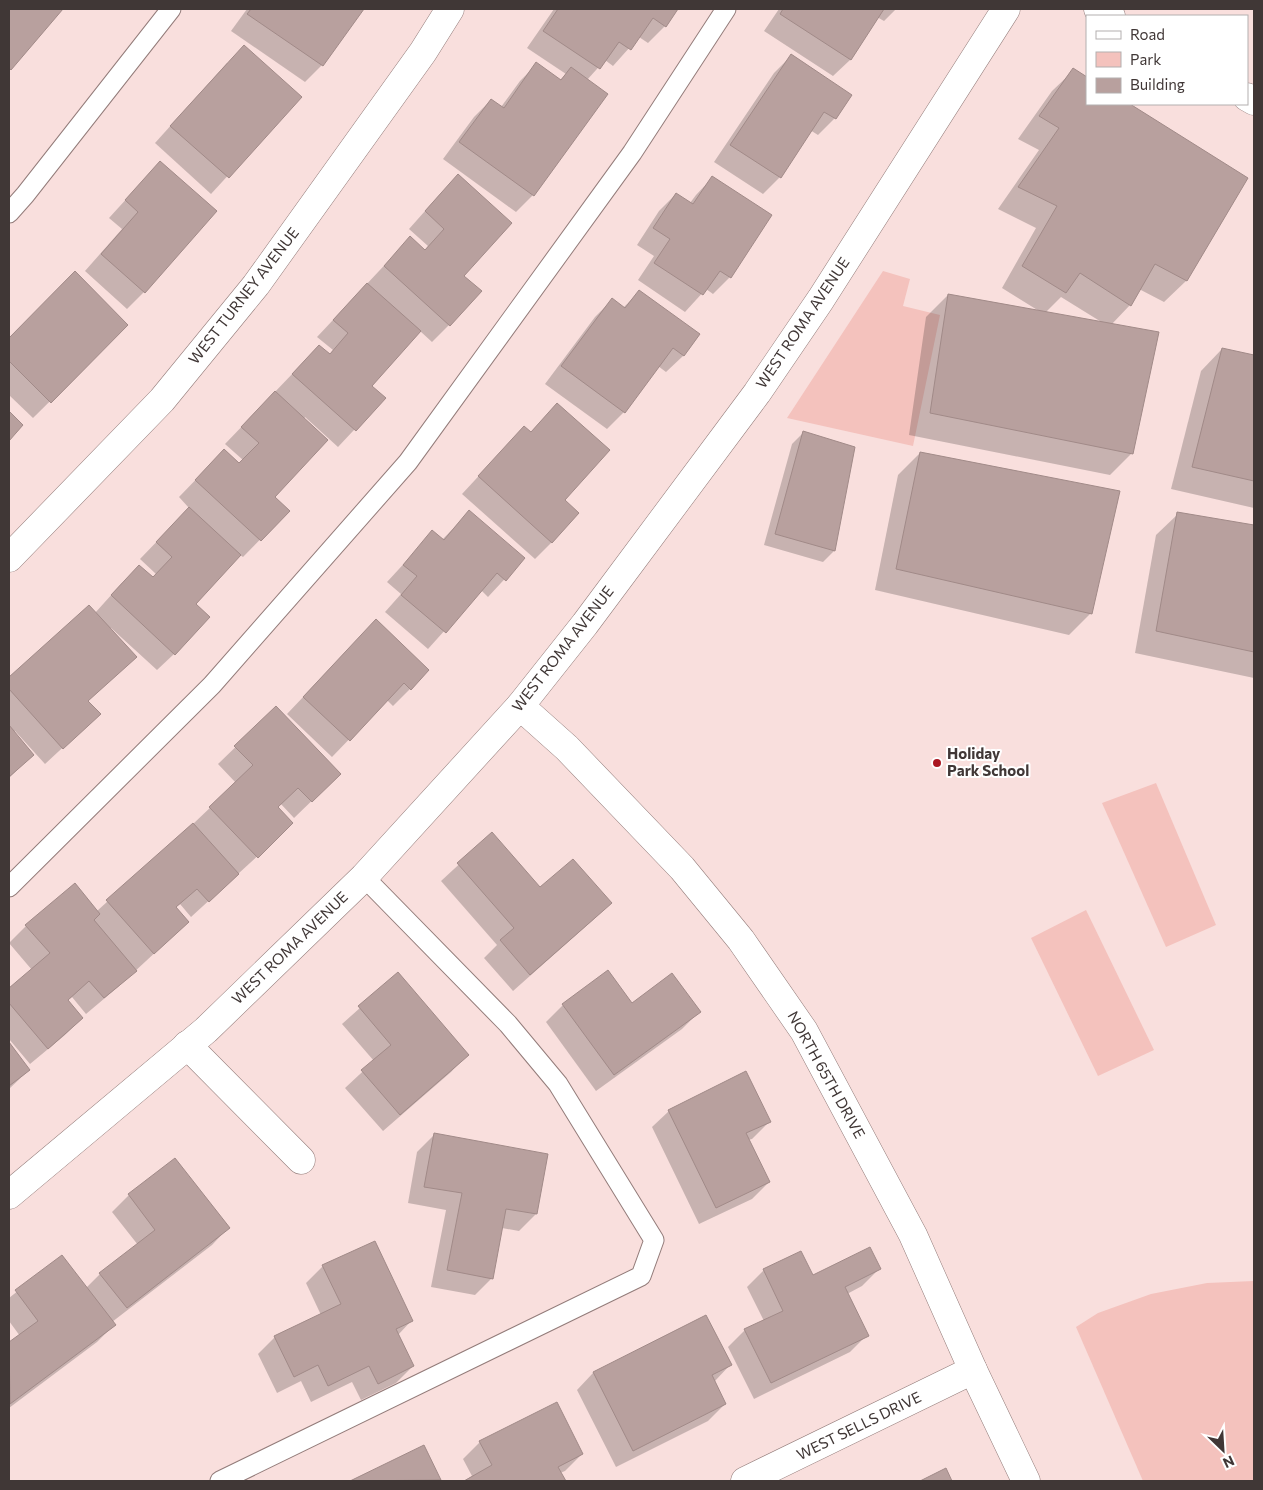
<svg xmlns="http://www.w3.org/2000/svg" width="1263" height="1490" viewBox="0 0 1263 1490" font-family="Commissioner,sans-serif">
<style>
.green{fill:#f4c2bd}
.shadow{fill:#0003;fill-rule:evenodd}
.building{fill:#b8a09e;stroke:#a18a88}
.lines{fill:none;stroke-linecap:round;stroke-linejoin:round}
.lane-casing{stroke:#937c7a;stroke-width:21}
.street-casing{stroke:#937c7a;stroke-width:29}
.lane{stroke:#fff;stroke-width:19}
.street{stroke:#fff;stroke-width:28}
.poi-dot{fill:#ab1621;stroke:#fff;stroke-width:2}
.labels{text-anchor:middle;stroke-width:4;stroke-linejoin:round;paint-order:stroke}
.street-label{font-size:15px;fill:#403736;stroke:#fff}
.poi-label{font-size:15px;font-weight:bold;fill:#403736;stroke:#fff;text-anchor:start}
</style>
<rect width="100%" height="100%" fill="#f9dfdd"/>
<!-- green -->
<g class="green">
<polygon points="883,271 910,279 903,306 940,315 913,446 787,418"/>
<polygon points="1156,783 1216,925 1166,947 1102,803"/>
<polygon points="1086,910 1154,1050 1098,1076 1031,938"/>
<polygon points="1254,1281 1254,1481 1143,1481 1076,1327 1098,1313 1151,1294 1207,1283"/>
</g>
<!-- shadow -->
<g class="shadow">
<polygon points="9,9 62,9 9,70"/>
<polygon points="247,9 362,9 322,65 305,82 231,31"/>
<polygon points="554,9 676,9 665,26 648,43 639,37 613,66 605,60 587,80 533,195 516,212 443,159 474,117 491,100 501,107 520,81 537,64 559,81 566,74 527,48"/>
<polygon points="779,9 896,9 884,21 877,17 850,60 833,76 764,31"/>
<polygon points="791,56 850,95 835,118 818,135 810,130 780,177 763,194 714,162 774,73"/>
<polygon points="227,63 300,97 211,194 155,143"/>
<path d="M 1074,70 L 1087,104 L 1127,104 L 1246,179 L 1186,281 L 1164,302 L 1139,289 L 1130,305 L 1111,325 L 1132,453 L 1110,475 L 909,435 L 926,317 L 948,295 L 1039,311 L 1002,288 L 1036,228 L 998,209 L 1039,150 L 1018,139 L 1052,91 ZM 1061,297 L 1103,323 L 1045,313 Z"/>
<polygon points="160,162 144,292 127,309 85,271 122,229 109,218"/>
<polygon points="712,178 771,216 730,277 713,294 706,289 685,312 638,280 654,256 637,245 659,211 676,194 690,203 696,195"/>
<polygon points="441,193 462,276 449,325 432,342 420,331 370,386 384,398 338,447 305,417 273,497 288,511 243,557 240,555 194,604 174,654 157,670 111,628 87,701 99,714 45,764 15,731 13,732 32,755 9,778 9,679 89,607 95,613 122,583 152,578 156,574 140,559 189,508 179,497 207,468 238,465 243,460 225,444 319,346 329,355 333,350 317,337 410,238 424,251 428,246 409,229"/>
<polygon points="75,273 127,325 33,418 9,395 9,340"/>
<polygon points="640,291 699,335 683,356 666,372 658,366 624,412 607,429 545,384 595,317 612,300 623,308"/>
<polygon points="1222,349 1254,356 1254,508 1171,489 1201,371"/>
<polygon points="557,404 563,500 552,542 535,559 462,494 524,427 530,433"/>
<polygon points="803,433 834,551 823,562 764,545 792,444"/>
<polygon points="920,453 1091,613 1069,635 875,590 898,475"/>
<polygon points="469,512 524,558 488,597 481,590 428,649 385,612 401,594 387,582 433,532 442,540"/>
<polygon points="1178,514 1254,526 1254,678 1135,653 1156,535"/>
<polygon points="359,638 410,689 393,706 387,700 332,757 287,714"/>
<polygon points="276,708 322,791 294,818 280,803 276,807 275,840 191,917 180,904 175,908 188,922 118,987 86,1014 72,997 67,1001 82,1018 65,1035 30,1064 9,1039 9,990 32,970 9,943 26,926 97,911 193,824 236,783 218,764"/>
<polygon points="492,834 540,889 610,903 593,920 513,991 484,958 497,945 441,881"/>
<polygon points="398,974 467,1055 451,1072 383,1131 345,1088 374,1061 342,1024"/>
<polygon points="563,1005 632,1005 699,1012 682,1029 596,1091 546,1022"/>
<polygon points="9,1044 29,1070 9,1089"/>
<polygon points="669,1111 769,1122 752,1139 748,1140 769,1182 752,1199 699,1224 652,1127"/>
<polygon points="434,1135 547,1155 536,1214 519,1231 502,1228 492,1278 475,1295 431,1287 446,1210 408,1203 417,1152"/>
<polygon points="175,1160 228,1228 212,1245 112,1322 114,1325 97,1342 9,1408 9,1344 20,1336 9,1321 9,1298 62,1256 86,1288 100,1274 138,1245 112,1212 129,1195"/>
<polygon points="323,1266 412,1320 398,1335 413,1366 396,1383 361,1400 352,1382 311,1402 301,1381 277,1393 258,1354 275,1337 321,1315 306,1283"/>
<polygon points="879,1269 862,1286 847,1294 867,1335 850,1352 754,1399 728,1347 745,1330 764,1321 747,1287 764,1270 812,1276"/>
<polygon points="705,1317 730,1365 714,1382 725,1404 708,1421 616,1467 577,1390 593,1373"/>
<polygon points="480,1442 582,1454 565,1471 560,1473 564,1481 464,1481 472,1476 463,1459"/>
<polygon points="423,1447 439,1480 438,1481 353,1481"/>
</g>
<!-- building -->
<g class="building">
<polygon points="9,9 63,9 11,70 9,68"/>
<polygon points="251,9 364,9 323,66 247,14"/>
<polygon points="558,9 678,9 666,27 653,18 631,50 619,42 600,69 543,31"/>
<polygon points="783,9 884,9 851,60 780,14"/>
<polygon points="244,45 302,97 229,178 170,126"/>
<polygon points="791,54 852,95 836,119 824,112 781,178 730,145"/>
<polygon points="536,62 561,80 571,67 608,94 534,196 459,142 491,99 504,108"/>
<polygon points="1073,68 1087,77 1087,104 1130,104 1248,178 1187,281 1155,264 1131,306 1080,273 1066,293 1022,266 1057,206 1018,187 1059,128 1039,116"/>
<polygon points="160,161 217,211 145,293 101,254 138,212 125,200"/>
<polygon points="458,174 512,223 464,276 482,291 450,326 384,266 410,236 425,250 444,229 425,211"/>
<polygon points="712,176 772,215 731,278 720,271 703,295 654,263 670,239 653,228 676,193 693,204"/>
<polygon points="75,271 128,325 51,403 9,361 9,338"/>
<polygon points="367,283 421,331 372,386 386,398 356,431 292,374 319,345 330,354 348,333 333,320"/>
<polygon points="639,290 700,334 684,356 673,348 625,413 561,366 612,298 625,308"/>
<polygon points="948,294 1159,332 1133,454 930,413"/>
<polygon points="1222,348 1254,355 1254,481 1192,467"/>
<polygon points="275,391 328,440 275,497 290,511 261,541 195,480 224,449 239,463 259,443 241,427"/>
<polygon points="557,403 610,450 565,500 579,513 552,543 478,476 524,426 531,432"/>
<polygon points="9,411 23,425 9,441"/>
<polygon points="803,431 855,447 835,551 775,534"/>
<polygon points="920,452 1120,491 1092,614 896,569"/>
<polygon points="189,507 241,555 196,604 210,617 175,655 111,595 139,565 153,577 172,557 156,542"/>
<polygon points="469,510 525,558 506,581 497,573 446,633 401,595 417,576 403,565 432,530 444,540"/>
<polygon points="1177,512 1254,525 1254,652 1156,631"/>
<polygon points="89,605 137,657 88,701 101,714 63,749 9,689 9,677"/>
<polygon points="376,619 429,670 411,690 404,683 350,741 303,697"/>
<polygon points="276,706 341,774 312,802 298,788 278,807 293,823 258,858 209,807 253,765 234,746"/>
<polygon points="9,725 34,755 9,777"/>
<polygon points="193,823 239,874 209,902 197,889 176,907 189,922 154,954 106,900"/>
<polygon points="492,832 540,887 573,859 612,903 530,975 500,940 514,928 457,863"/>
<polygon points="75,883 100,914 94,920 137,971 104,998 89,981 68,1000 83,1018 48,1049 9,1003 9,988 50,953 25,925"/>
<polygon points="608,970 632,1003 672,973 701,1012 614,1075 562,1004"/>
<polygon points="398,972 469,1055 400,1115 361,1070 391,1045 358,1006"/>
<polygon points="9,1042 30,1070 9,1086"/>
<polygon points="746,1071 771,1122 746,1133 770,1182 716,1208 668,1110"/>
<polygon points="434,1133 548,1154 537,1214 506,1209 493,1279 447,1270 462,1193 424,1187"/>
<polygon points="175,1158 230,1228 127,1308 99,1273 155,1230 128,1194"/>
<polygon points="375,1241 413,1321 396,1329 414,1366 378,1384 369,1366 328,1386 318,1365 294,1377 274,1336 341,1304 322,1265"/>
<polygon points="870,1247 881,1269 845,1287 869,1336 771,1383 744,1329 783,1311 763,1269 801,1251 813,1275"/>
<polygon points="62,1255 116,1325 10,1404 9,1342 38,1321 15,1290"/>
<polygon points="706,1315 732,1365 712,1375 726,1404 633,1451 593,1372"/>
<polygon points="557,1402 583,1454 558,1467 566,1481 464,1481 492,1465 479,1441"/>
<polygon points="424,1445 441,1480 350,1481"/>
<polygon points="946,1468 952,1481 920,1481"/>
</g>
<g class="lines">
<!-- lane casing -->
<g class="lane-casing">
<g id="lane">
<polyline points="9,213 25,195 171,9"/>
<polyline points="9,887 212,685 408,462 632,153 726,9"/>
<polyline points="220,1481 641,1276 654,1240 558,1084 508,1024 364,877"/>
</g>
</g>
<!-- street casing -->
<g class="street-casing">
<g id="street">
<polyline points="1098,9 1111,16"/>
<polyline points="1247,97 1254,101"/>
<polyline points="9,558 162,400 256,285 423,52 450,9"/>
<polyline points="520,706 567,748 682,868 741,940 804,1031 913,1235 973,1370 1026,1481"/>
<polyline points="187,1045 301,1160"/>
<polyline points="9,1195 206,1030 364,877 520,706 585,624 757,393 821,299 1006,9"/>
<polyline points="745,1481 973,1370"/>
</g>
</g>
<!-- lane -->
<use href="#lane" class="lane"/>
<!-- street -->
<use href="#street" class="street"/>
</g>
<!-- markers -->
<circle class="poi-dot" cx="937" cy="763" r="5"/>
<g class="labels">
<!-- street labels -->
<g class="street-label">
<text transform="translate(244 296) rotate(-52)" y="5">WEST TURNEY AVENUE</text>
<text transform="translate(803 323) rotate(-56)" y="5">WEST ROMA AVENUE</text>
<text transform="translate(563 649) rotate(-52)" y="5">WEST ROMA AVENUE</text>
<text transform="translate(290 948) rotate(-44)" y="5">WEST ROMA AVENUE</text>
<text transform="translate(826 1075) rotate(61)" y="5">NORTH 65TH DRIVE</text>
<text transform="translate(859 1426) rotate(-26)" y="5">WEST SELLS DRIVE</text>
</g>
<!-- poi labels -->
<g class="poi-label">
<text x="947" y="759">Holiday<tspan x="947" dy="17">Park School</tspan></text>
</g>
</g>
<!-- border -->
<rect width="1263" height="1490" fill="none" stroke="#403736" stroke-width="20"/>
<!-- legend -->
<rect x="1086" y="15" width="162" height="90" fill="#ffffff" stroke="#b3afaf"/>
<rect x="1096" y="31" width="25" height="8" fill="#ffffff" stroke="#b3afaf"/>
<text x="1130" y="40" font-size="15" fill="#403736">Road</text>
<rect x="1096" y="52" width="25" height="15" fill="#f4c2bd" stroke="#b3afaf"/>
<text x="1130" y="65" font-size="15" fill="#403736">Park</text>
<rect x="1096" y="78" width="25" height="15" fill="#b8a09e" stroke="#b3afaf"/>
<text x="1130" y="90" font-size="15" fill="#403736">Building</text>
<!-- north arrow -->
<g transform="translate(1223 1450) rotate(155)" stroke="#ffffff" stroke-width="4" paint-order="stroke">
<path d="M0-4L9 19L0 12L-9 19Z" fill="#403736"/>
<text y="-8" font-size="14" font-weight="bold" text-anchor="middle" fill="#403736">N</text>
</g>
</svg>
